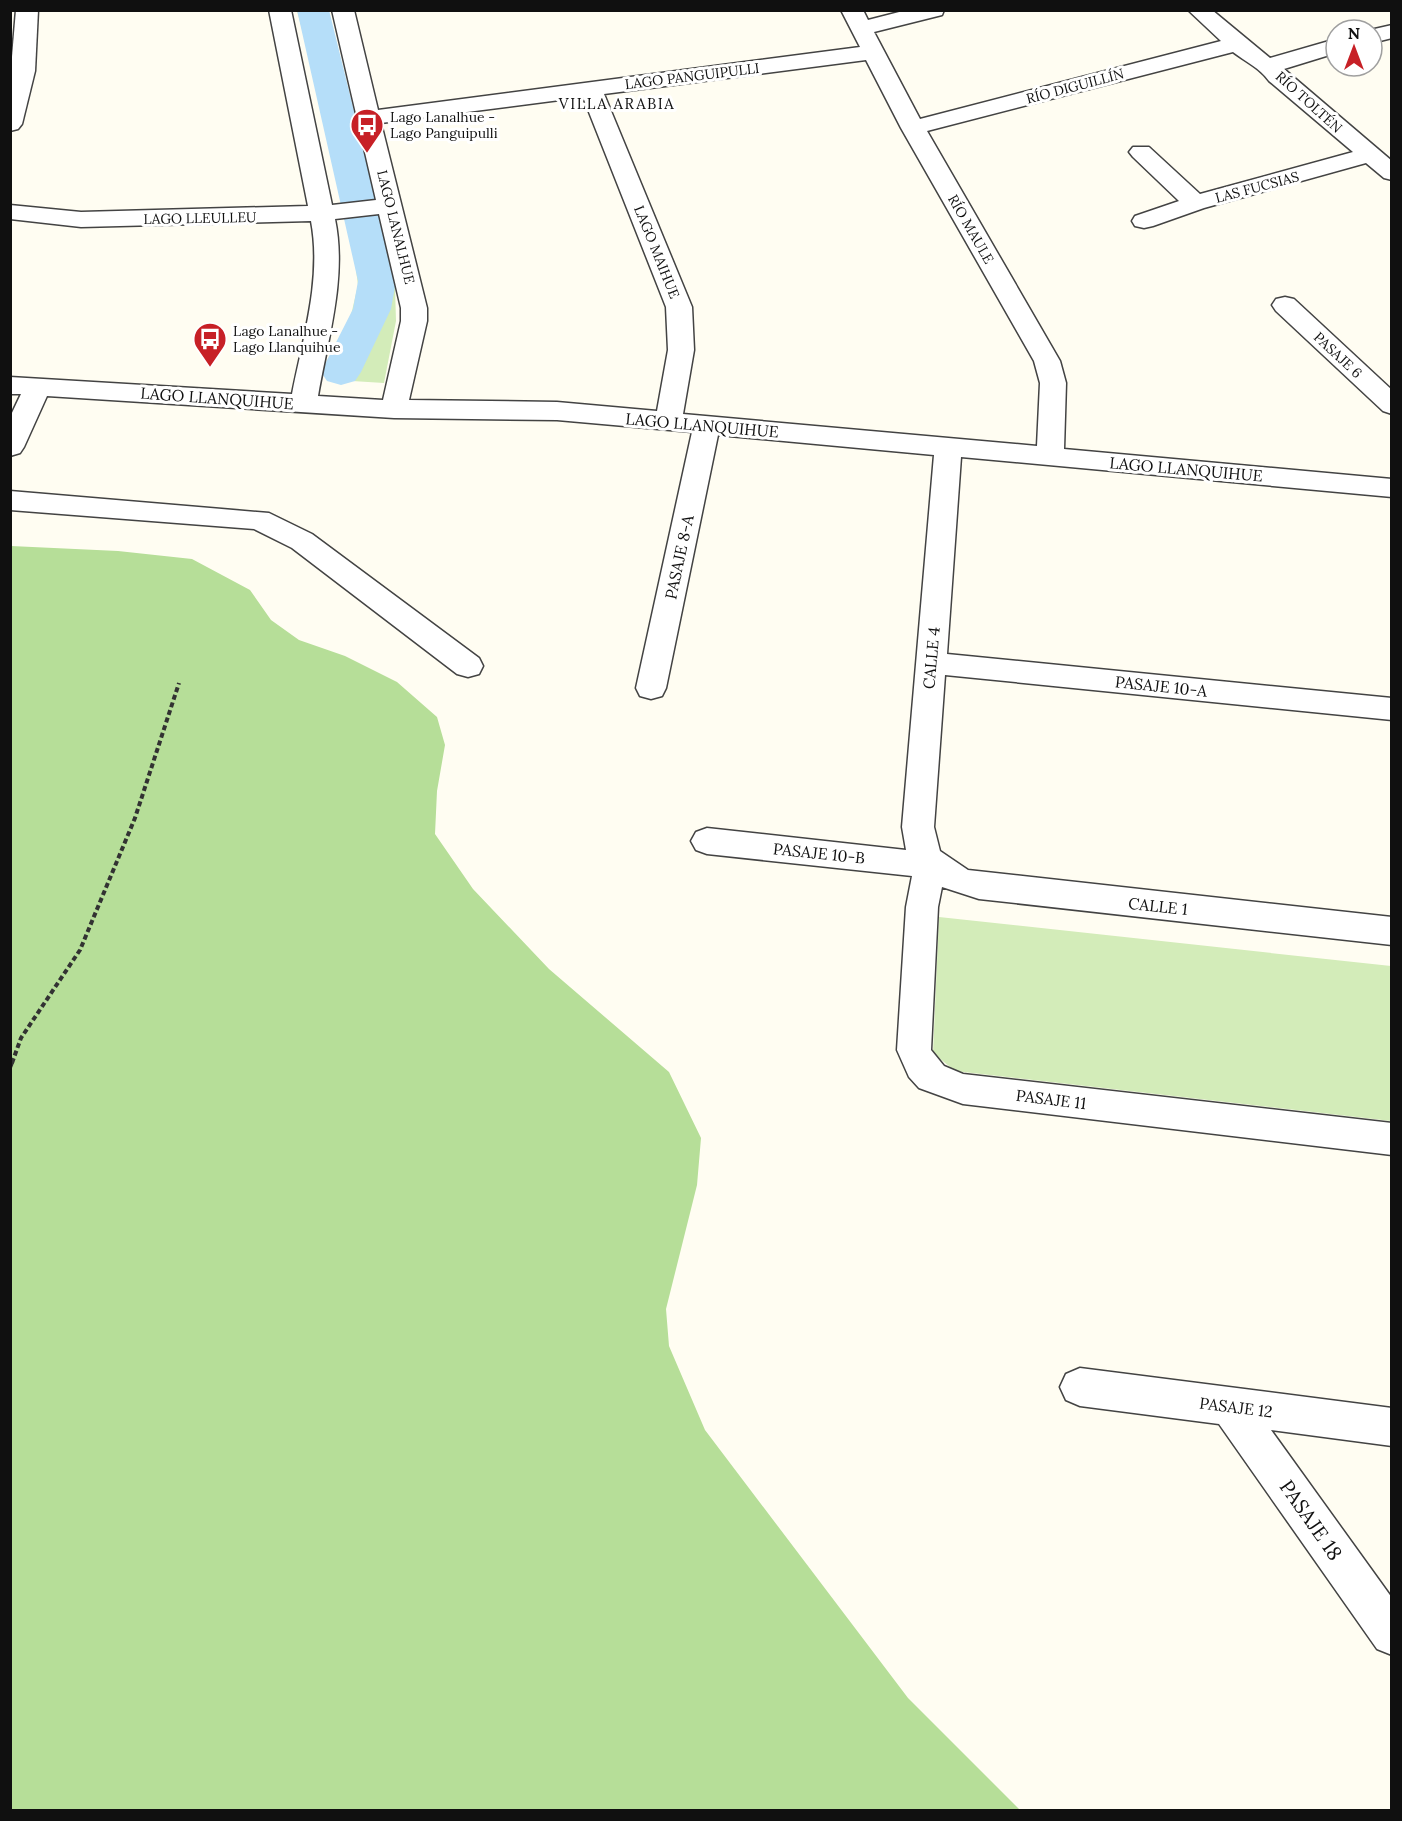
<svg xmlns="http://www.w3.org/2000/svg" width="1402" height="1821" viewBox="0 0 1402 1821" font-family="Lora,serif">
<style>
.green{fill:#d3ecb9}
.forest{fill:#b6de98}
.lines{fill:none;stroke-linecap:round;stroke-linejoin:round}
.canal{fill:#b5def9;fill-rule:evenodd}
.minor-casing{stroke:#434343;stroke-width:3}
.path-far1{stroke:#323232;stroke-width:4;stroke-dasharray:5 3;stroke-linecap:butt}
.path{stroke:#323232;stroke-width:4.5;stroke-dasharray:8 4;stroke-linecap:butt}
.minor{fill:#fff;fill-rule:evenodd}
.labels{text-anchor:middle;stroke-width:6;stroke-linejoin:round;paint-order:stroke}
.far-street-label{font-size:14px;fill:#101010;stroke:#fff}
.far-poi-label{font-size:14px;fill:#101010;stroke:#fff;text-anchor:start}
.far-neighbourhood-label{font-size:15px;letter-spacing:1.5px;fill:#101010;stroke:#fff}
.street-label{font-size:16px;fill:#101010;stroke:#fff}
.near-street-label{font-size:20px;fill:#101010;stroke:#fff}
</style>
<rect width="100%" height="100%" fill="#fffdf2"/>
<!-- green -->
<g class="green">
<polygon points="297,11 322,11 395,287 396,321 384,383 336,380 358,285 345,186"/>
<polygon points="939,917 1391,966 1391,1121 955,1071 933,1053"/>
</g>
<!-- forest -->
<polygon class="forest" points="11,546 118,551 192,559 250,590 271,620 299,640 345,656 397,682 437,717 445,745 437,791 435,834 473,889 549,969 669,1072 701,1138 697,1185 666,1309 669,1346 705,1430 908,1698 1020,1810 11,1810"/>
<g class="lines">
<!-- canal -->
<polygon class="canal" points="297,10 329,10 396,281 391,309 361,372 355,381 341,385 327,381 321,372 353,309 358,281"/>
<!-- minor casing -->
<g class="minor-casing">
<g id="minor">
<polygon points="16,10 38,10 35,71 22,124 18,129 10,131 10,80"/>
<path d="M 269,10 L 291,10 L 332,205 L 376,200 L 332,10 L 354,10 L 378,110 L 860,47 L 841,10 L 863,10 L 868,20 L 907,10 L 944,10 L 942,15 L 874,32 L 920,119 L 1221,41 L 1188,10 L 1212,10 L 1270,58 L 1336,39 L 1336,53 L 1284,69 L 1392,161 L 1392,180 L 1384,178 L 1366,163 L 1204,208 L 1153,226 L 1144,228 L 1135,226 L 1132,221 L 1135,216 L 1179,201 L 1133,157 L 1129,152 L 1133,147 L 1149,147 L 1200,194 L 1353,152 L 1269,81 C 1260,68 1246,62 1233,52 L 927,131 L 1060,361 L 1066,383 L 1064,449 L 1392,479 L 1392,497 L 961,457 L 947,654 L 1392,698 L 1392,720 L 945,675 L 934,827 L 940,851 L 968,870 L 1392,917 L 1392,945 L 979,899 L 942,887 L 938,907 L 931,1050 L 944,1066 L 963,1074 L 1392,1123 L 1392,1155 L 963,1104 L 919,1088 L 909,1077 L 897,1050 L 906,907 L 912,876 L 707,854 L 696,850 L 691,841 L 696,832 L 707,828 L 906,850 L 902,827 L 934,455 L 718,435 L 666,688 L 662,696 L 651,699 L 640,696 L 636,688 L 692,432 L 557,420 L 394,418 L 47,396 L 24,447 L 20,453 L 10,456 L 10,417 L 21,394 L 10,394 L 10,377 L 292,394 C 303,338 322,278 311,221 L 81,227 L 10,219 L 10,205 L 81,212 L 308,206 ZM 866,60 L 901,128 L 1034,361 L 1040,383 L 1037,446 L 683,414 L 694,350 L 692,307 L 604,94 ZM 583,97 L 666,307 L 668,350 L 657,411 L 557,402 L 409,400 L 427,321 L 427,308 L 381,123 ZM 379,214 L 401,308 L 401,321 L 383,400 L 318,396 C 328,338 347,277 335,219 Z"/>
<polygon points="1392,25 1392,38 1372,43 1372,30 1370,30"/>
<polygon points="1285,297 1294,299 1392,390 1392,414 1383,411 1276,311 1272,305 1276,299"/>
<polygon points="10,491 269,513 312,534 479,658 483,666 479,674 468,677 457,674 292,548 254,529 10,510"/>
<polygon points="1080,1368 1392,1408 1392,1446 1271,1430 1392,1598 1392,1655 1377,1649 1219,1424 1080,1406 1066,1400 1060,1387 1066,1374"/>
</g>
</g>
<!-- path-far1 -->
<polyline class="path-far1" points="12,1063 21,1038 80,950 135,818 179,683"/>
<!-- path -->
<polyline class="path" points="10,1067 12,1062"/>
<!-- minor -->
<use href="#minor" class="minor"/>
</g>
<!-- icons -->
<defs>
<g id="bus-pin" transform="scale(1.725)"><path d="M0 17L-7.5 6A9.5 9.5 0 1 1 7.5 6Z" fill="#c72026" stroke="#fff"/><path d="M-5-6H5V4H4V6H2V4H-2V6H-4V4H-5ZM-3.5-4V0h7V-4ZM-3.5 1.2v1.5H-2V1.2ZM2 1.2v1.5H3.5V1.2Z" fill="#fff"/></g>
</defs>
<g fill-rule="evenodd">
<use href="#bus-pin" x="367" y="125"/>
<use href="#bus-pin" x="210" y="339"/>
</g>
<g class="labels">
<!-- far-street labels -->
<g class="far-street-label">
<text transform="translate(692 76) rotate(-7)" y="5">LAGO PANGUIPULLI</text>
<text transform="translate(1075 86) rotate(-15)" y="5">RÍO DIGUILLÍN</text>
<text transform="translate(1309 102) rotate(42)" y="5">RÍO TOLTÉN</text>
<text transform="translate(1257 187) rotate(-15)" y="5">LAS FUCSIAS</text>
<text transform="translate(200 218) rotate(-1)" y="5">LAGO LLEULLEU</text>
<text transform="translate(396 227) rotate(76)" y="5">LAGO LANALHUE</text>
<text transform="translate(971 229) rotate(60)" y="5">RÍO MAULE</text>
<text transform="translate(657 252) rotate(68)" y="5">LAGO MAIHUE</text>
<text transform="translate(1338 355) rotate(43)" y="5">PASAJE 6</text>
</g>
<!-- far-poi labels -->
<g class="far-poi-label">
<text x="390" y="122">Lago Lanalhue -<tspan x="390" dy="16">Lago Panguipulli</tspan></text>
<text x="233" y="336">Lago Lanalhue -<tspan x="233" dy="16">Lago Llanquihue</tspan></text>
</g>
<!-- far-neighbourhood labels -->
<g class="far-neighbourhood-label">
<text x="617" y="109">VILLA ARABIA</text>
</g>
<!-- street labels -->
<g class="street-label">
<text transform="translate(217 398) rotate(4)" y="6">LAGO LLANQUIHUE</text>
<text transform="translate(702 425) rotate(5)" y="6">LAGO LLANQUIHUE</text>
<text transform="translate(1186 469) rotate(5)" y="6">LAGO LLANQUIHUE</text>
<text transform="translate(679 557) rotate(-78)" y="6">PASAJE 8-A</text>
<text transform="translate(931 658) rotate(-85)" y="6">CALLE 4</text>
<text transform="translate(1161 686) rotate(6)" y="6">PASAJE 10-A</text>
<text transform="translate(819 853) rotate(6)" y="6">PASAJE 10-B</text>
<text transform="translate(1158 906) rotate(6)" y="6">CALLE 1</text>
<text transform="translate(1051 1099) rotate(7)" y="6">PASAJE 11</text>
<text transform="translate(1236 1407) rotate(7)" y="6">PASAJE 12</text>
</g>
<!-- near-street labels -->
<g class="near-street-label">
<text transform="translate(1311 1520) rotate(55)" y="7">PASAJE 18</text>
</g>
</g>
<!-- border -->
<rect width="1402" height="1821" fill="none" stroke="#101010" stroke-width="24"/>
<!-- north arrow -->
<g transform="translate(1354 48)"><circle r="28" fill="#ffffff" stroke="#9f9f9f" stroke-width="1.5"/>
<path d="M0-4.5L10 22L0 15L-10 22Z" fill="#c72026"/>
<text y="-9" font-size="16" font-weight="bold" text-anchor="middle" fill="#101010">N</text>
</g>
</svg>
